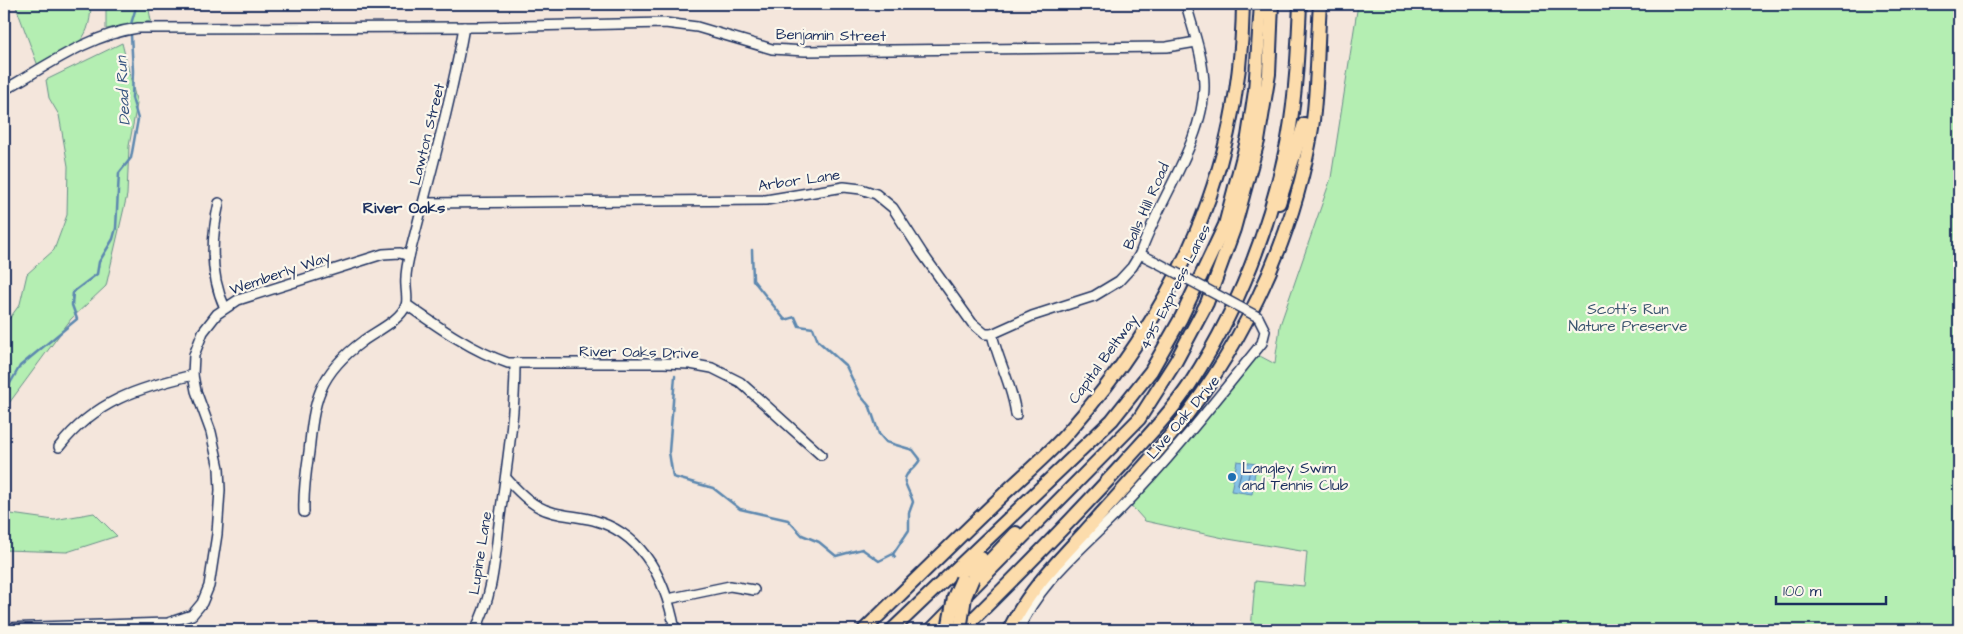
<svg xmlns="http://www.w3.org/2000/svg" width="1963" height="634" viewBox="0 0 1963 634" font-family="'Architects Daughter',sans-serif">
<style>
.green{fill:#b4eeb2;stroke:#688e88}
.water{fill:#86c1e5;stroke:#5b87af}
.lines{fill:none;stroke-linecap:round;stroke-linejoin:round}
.shore{stroke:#466994;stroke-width:1}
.stream{stroke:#5b87af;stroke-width:2.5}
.minor-casing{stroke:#1b2f5e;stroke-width:12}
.highway-casing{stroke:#1b2f5e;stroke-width:16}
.minor{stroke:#fbf7ec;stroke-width:9}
.highway{stroke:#fcdcac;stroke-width:12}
.minor-bridge-casing{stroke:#1b2f5e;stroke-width:12;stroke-linecap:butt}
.highway-bridge-casing{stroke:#1b2f5e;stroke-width:16;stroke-linecap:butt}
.minor-bridge{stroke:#fbf7ec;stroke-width:9}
.highway-bridge{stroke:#fcdcac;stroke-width:12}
.poi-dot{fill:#1f6fb2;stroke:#fbf7ec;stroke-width:2}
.labels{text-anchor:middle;stroke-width:4.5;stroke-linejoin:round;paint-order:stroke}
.street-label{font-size:15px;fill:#1b2f5e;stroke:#fbf7ec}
.park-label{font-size:15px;fill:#3a556f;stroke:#fbf7ec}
.poi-label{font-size:15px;fill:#1b2f5e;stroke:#fbf7ec;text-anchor:start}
.water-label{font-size:16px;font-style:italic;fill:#365480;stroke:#fbf7ec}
.neighbourhood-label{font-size:16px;font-weight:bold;fill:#1b2f5e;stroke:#fbf7ec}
</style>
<rect width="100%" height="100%" fill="#f4e6dc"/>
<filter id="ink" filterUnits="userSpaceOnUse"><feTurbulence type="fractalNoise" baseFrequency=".02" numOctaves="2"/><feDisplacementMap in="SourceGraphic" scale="10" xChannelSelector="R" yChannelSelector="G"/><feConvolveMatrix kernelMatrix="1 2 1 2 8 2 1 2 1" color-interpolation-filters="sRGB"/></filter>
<g filter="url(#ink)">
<!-- green -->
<g class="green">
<path d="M 15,4 L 91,4 C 90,47 72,47 38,66 Z"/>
<polygon points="106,4 148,4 151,21 106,29"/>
<path d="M 1358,4 L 1959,4 L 1959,630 L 1251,630 L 1255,581 L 1304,586 L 1307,552 L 1228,539 L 1145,521 L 1128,502 L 1258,355 L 1275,364 C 1276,350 1279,339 1280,325 L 1331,178 Z"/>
<polygon points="122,43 137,104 129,146 127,195 106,286 71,319 4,410 4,326 20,304 27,274 54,250 67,215 68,166 59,115 49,98 46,80"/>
<polygon points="4,513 54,520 94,513 117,536 67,552 4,550"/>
</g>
<!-- water -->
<polygon class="water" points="1237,461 1256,464 1252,494 1231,491"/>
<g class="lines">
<!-- shore -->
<polygon class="shore" points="1243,467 1250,470 1246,488 1238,485"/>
<!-- stream -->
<g class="stream">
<polyline points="131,24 137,4"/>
<path d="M 752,250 L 753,280 L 785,320 L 795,317 L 799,326 L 813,328 L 818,341 L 846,366 L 860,395 L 870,407 L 879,434 L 886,442 L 913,450 L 920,459 C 917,468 903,473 905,482 C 907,489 911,495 913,502 L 909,513 L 909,530 L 893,554 L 895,557"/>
<polyline points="675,376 669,452 673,477 713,488 740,509 788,520 802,535 819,542 836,556 862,549 879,561 893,554"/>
<polyline points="4,394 20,366 77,319 72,305 73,292 97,274 99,262 113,239 116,228 119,173 131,158 138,119 132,98 133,71 131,35"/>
</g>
<!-- minor casing -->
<g class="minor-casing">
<g id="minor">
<path d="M 4,90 C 47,66 88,35 138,28 L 481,27 L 665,23 L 697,27 L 772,49 L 805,51 L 1167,47 L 1196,42"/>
<path d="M 219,203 C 211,238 209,274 225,308"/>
<path d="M 424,203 L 766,200 L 844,187 L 861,189 L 876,194 L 893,208 L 922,253 L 972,323 L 985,334 L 992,334 L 1032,316 L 1094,296 L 1119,281 L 1132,267 L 1140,254 C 1157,203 1204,140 1204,86 C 1204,59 1193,30 1186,4"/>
<polyline points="1140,254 1156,262"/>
<path d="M 407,305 C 437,326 472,351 508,363 L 664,363 L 690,364 L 712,368 L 740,382 L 821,455"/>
<path d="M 992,334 C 998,361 1013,387 1016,415"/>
<path d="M 59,447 C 95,401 138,388 193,375"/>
<path d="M 506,478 C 515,488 525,499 537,506 C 554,516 574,515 593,520 C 645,534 666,582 675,630"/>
<path d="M 304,512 C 303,491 306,472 309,452 C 314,400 318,374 363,341 C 376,331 400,321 406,305 C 408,300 406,291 406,286 C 405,274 408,260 411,249 C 430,175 451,102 464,27"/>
<polyline points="668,599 730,586 754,590"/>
<polyline points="4,628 168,623 192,615 202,603 209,586 217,534 220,490 219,468 211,432 196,391 193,375 194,355 203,332 217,314 238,300 383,254 400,253 409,256"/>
<path d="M 475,630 C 494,595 495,554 500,516 C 507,465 515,415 515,364"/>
<path d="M 1019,630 C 1038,583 1084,547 1119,511 C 1170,459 1216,400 1262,343 L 1265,331 L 1258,317"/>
</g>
</g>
<!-- highway casing -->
<g class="highway-casing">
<g id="highway">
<polyline points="1279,203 1304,124"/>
<polyline points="980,571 1016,533"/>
<polyline points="962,579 981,558"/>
<path d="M 864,630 C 911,584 958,538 1006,492 C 1027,472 1050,453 1069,431 C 1177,309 1241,168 1243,4"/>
<polyline points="892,630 1112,420 1151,371 1181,318 1225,225 1248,137 1255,91 1261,4"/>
<polyline points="931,630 1139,419 1176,361 1207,303 1234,229 1258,141 1269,74 1272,4"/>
<path d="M 962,630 C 1017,576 1070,522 1122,465 C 1145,439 1171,413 1190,384 C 1238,310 1271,225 1288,139 C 1296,95 1298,49 1300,4"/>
<path d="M 1009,630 C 1027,593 1054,565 1082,535 C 1108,506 1135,477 1160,448 C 1237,358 1293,245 1312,128 C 1318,87 1317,45 1320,4"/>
</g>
</g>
<!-- minor -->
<use href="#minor" class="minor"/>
<!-- highway -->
<use href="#highway" class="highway"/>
<!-- minor-bridge casing -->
<g class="minor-bridge-casing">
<polyline id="minor-bridge" points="1156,262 1258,317"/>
</g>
<!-- highway-bridge casing -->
<g class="highway-bridge-casing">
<g id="highway-bridge">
<polyline points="948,630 954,597 962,579"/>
<polyline points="960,630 965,597 973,578"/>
</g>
</g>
<!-- minor-bridge -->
<use href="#minor-bridge" class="minor-bridge"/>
<!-- highway-bridge -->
<use href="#highway-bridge" class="highway-bridge"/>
</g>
</g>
<!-- markers -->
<circle class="poi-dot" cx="1232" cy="477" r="5"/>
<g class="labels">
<!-- street labels -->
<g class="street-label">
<text transform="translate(831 35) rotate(1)" y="5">Benjamin Street</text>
<text transform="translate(427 134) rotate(-76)" y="5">Lawton Street</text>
<text transform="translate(799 180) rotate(-8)" y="5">Arbor Lane</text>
<text transform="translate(1146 206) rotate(-66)" y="5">Balls Hill Road</text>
<text transform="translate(280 273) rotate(-19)" y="5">Wemberly Way</text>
<text transform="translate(1175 287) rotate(-63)" y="5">495 Express Lanes</text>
<text transform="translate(639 352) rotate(1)" y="5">River Oaks Drive</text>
<text transform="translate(1103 359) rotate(-54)" y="5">Capital Beltway</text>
<text transform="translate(1183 417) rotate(-50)" y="5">Live Oak Drive</text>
<text transform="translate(480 553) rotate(-81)" y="5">Lupine Lane</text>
</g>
<!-- park labels -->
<g class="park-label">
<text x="1628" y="314">Scott's Run<tspan x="1628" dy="17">Nature Preserve</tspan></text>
</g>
<!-- poi labels -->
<g class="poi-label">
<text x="1242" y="473">Langley Swim<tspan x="1242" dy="17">and Tennis Club</tspan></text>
</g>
<!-- water labels -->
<g class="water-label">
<text transform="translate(122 91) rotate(-93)" y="6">Dead Run</text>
</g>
<!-- neighbourhood labels -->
<g class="neighbourhood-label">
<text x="404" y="213">River Oaks</text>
</g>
</g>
<!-- margin -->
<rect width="1963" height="634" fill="none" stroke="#fbf7ec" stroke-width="20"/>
<rect x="10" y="10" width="1943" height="614" fill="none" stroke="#1b2f5e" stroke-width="2" filter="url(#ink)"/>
<!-- scale -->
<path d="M1776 596v8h110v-8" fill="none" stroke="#1b2f5e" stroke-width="2.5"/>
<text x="1783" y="596" font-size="15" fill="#1b2f5e" stroke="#fbf7ec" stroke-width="4" paint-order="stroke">100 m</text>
</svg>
